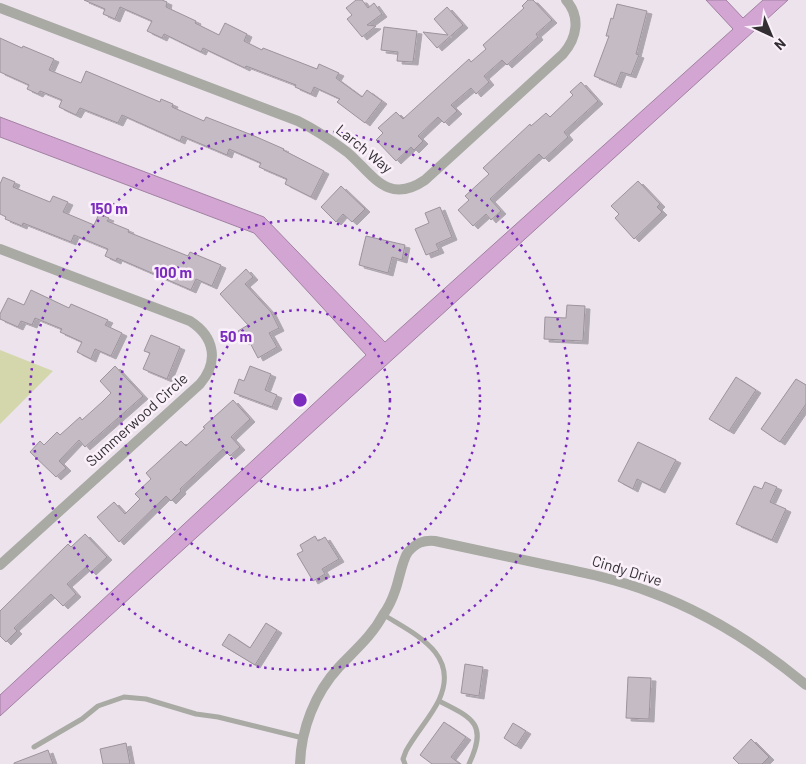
<svg xmlns="http://www.w3.org/2000/svg" width="806" height="764" viewBox="0 0 806 764" font-family="Barlow,sans-serif">
<style>
.green{fill:#d4d7ac}
.water{fill:#d2a5d2;stroke:#a281a2}
.building{fill:#c4bbc4;stroke:#9c939c;filter:url(#shadow)}
.lines{fill:none;stroke-linecap:round;stroke-linejoin:round}
.lane{stroke:#a9aaa4;stroke-width:5}
.street{stroke:#a9aaa4;stroke-width:10}
.ring{fill:none;stroke:#7b2cbf;stroke-width:2.5;stroke-dasharray:2.5 5}
.labels{text-anchor:middle;stroke-width:5;stroke-linejoin:round;paint-order:stroke}
.street-label{font-size:15px;fill:#322e32;stroke:#faf0fa}
.centre{fill:#7b2cbf;stroke:#faf0fa;stroke-width:2.5}
.ring-label{font-size:15px;text-anchor:middle;font-weight:bold;fill:#7b2cbf;stroke:#faf0fa;stroke-width:5;stroke-linejoin:round;paint-order:stroke}
</style>
<defs>
<filter id="shadow"><feDropShadow dx="5" dy="3" stdDeviation="0" flood-color="#0004"/></filter>
</defs>
<rect width="100%" height="100%" fill="#ede3ed"/>
<!-- green -->
<polygon class="green" points="0,350 53,371 0,424"/>
<!-- water -->
<polygon class="water" points="706,0 726,0 743,18 763,0 788,0 0,716 0,695 366,355 254,233 0,137 0,117 264,217 385,342 733,29"/>
<!-- building -->
<g class="building">
<polygon points="84,0 162,0 167,2 166,7 196,21 195,23 219,35 225,23 247,34 244,41 262,50 263,48 317,69 319,64 339,73 336,78 362,97 367,90 382,101 365,123 337,102 340,99 314,87 311,94 295,87 296,85 246,66 245,68 203,48 201,52 164,34 162,38 147,31 152,21 120,7 115,19 103,14 105,9"/>
<polygon points="356,0 362,0 368,8 374,3 382,14 367,25 376,26 362,37 347,19 352,15 346,8"/>
<polygon points="528,0 533,0 552,20 536,34 538,37 507,65 502,60 484,76 489,82 476,94 471,88 451,105 457,111 444,123 438,117 418,136 423,141 414,150 411,147 396,161 376,140 383,133 378,128 396,112 403,119 469,59 471,62 486,49 483,45 524,8 522,6"/>
<polygon points="617,4 647,11 636,54 639,55 631,75 621,72 616,85 594,76 609,36 606,36 611,18 613,19"/>
<polygon points="447,7 463,25 437,48 423,32 448,35 434,19"/>
<polygon points="384,27 417,31 413,62 397,61 398,52 381,50"/>
<polygon points="0,38 22,48 23,46 54,59 49,70 81,83 86,71 160,102 161,99 173,104 172,107 204,121 206,117 252,135 284,149 283,150 324,171 311,197 285,184 287,179 259,167 261,163 229,149 227,155 182,136 180,141 122,115 118,123 80,108 76,115 59,107 62,100 40,91 38,94 27,89 29,85 0,72"/>
<polygon points="581,82 598,101 564,132 568,137 544,159 539,154 490,199 501,211 491,220 486,214 473,226 458,210 469,200 465,196 489,174 483,168 530,124 531,126 546,113 550,117 573,95 570,92"/>
<polygon points="3,177 15,182 13,187 50,202 53,196 68,202 63,212 94,225 99,214 109,218 107,221 129,230 128,232 188,256 190,252 221,265 212,286 196,279 191,290 117,258 116,261 105,256 108,249 74,235 71,242 23,223 22,226 5,219 6,217 0,214 0,184"/>
<polygon points="638,181 660,204 657,207 662,212 634,239 615,218 619,214 611,206"/>
<polygon points="341,186 365,209 352,222 343,214 336,222 321,207"/>
<polygon points="440,207 452,237 436,244 439,250 426,255 415,229 429,223 425,213"/>
<polygon points="366,236 405,245 402,260 392,257 388,273 359,265"/>
<polygon points="246,269 253,277 245,284 271,312 279,328 269,333 277,347 258,358 248,339 244,342 238,331 248,325 220,294"/>
<polygon points="31,290 69,308 71,304 108,320 105,325 122,333 111,356 95,349 91,359 77,352 82,342 60,332 62,329 35,318 32,325 21,321 18,327 0,319 0,314 8,298 24,305"/>
<polygon points="567,305 585,306 583,341 544,339 545,317 566,318"/>
<polygon points="151,335 180,347 167,379 143,369 150,353 144,351"/>
<polygon points="115,366 143,396 85,447 79,440 59,461 66,468 56,477 30,452 40,441 44,445 57,432 60,435 80,417 82,420 102,402 111,393 100,381"/>
<polygon points="250,366 271,374 265,390 277,395 272,407 234,393 239,379 244,381"/>
<polygon points="736,377 756,390 729,431 709,419"/>
<polygon points="796,379 806,385 806,404 780,442 761,429"/>
<polygon points="233,400 250,419 231,437 240,447 230,456 223,449 180,489 181,491 171,501 166,496 119,542 97,517 114,502 125,514 140,499 135,494 151,479 146,473 181,441 186,446 205,428 203,427"/>
<polygon points="638,442 676,460 660,490 637,479 633,489 618,481"/>
<polygon points="765,482 777,487 770,502 786,509 772,540 736,524 754,486 762,489"/>
<polygon points="85,534 107,557 91,572 86,567 67,584 76,594 63,606 51,594 14,628 17,631 6,642 0,636 0,611 68,544 71,547"/>
<polygon points="315,536 318,541 325,537 339,559 322,569 325,574 313,581 297,554 303,551 300,545"/>
<polygon points="266,623 277,630 255,665 222,645 229,634 250,648"/>
<polygon points="465,664 483,667 479,696 461,693"/>
<polygon points="628,677 651,678 649,719 626,718"/>
<polygon points="444,722 466,737 451,757 460,764 432,764 420,755"/>
<polygon points="513,723 526,731 516,746 504,738"/>
<polygon points="751,739 769,757 762,764 739,764 733,758"/>
<polygon points="126,743 130,764 103,764 100,749"/>
<polygon points="48,750 53,764 14,764 14,763"/>
</g>
<g class="lines">
<!-- lane -->
<g class="lane">
<path d="M 384,615 C 416,635 460,654 439,700 C 431,717 415,734 406,751 L 403,759 L 405,764"/>
<path d="M 439,701 C 473,718 488,724 469,764"/>
<polyline points="34,747 82,719 98,706 124,697 146,699 196,714 218,717 303,738"/>
</g>
<!-- street -->
<g class="street">
<path d="M 0,8 L 298,121 C 316,130 331,140 347,152 C 372,173 387,206 425,180 L 563,54 C 577,38 581,17 566,0"/>
<path d="M 0,249 L 190,321 C 215,337 219,362 200,384 L 0,565"/>
<path d="M 300,764 C 301,729 315,693 339,667 C 355,650 372,636 383,615 C 388,608 392,600 395,591 C 399,581 402,560 408,552 C 416,543 423,540 435,541 C 472,549 509,557 547,565 C 581,572 616,579 650,592 C 708,613 759,646 806,685"/>
</g>
</g>
<!-- distance rings -->
<g class="ring">
<circle cx="300" cy="400" r="90"/>
<circle cx="300" cy="400" r="180"/>
<circle cx="300" cy="400" r="270"/>
</g>
<g class="labels">
<!-- street labels -->
<g class="street-label">
<text transform="translate(364 149) rotate(39)" y="5">Larch Way</text>
<text transform="translate(137 420) rotate(-42)" y="5">Summerwood Circle</text>
<text transform="translate(627 571) rotate(17)" y="5">Cindy Drive</text>
</g>
</g>
<circle cx="300" cy="400" r="8" class="centre"/>
<g class="ring-label">
<text x="109" y="214">150 m</text>
<text x="173" y="278">100 m</text>
<text x="236" y="342">50 m</text>
</g>
<!-- north arrow -->
<g transform="translate(771 35) rotate(136)" stroke="#faf0fa" stroke-width="4" paint-order="stroke">
<path d="M0-4L9 19L0 12L-9 19Z" fill="#322e32"/>
<text y="-8" font-size="14" font-weight="bold" text-anchor="middle" fill="#322e32">N</text>
</g>
</svg>
